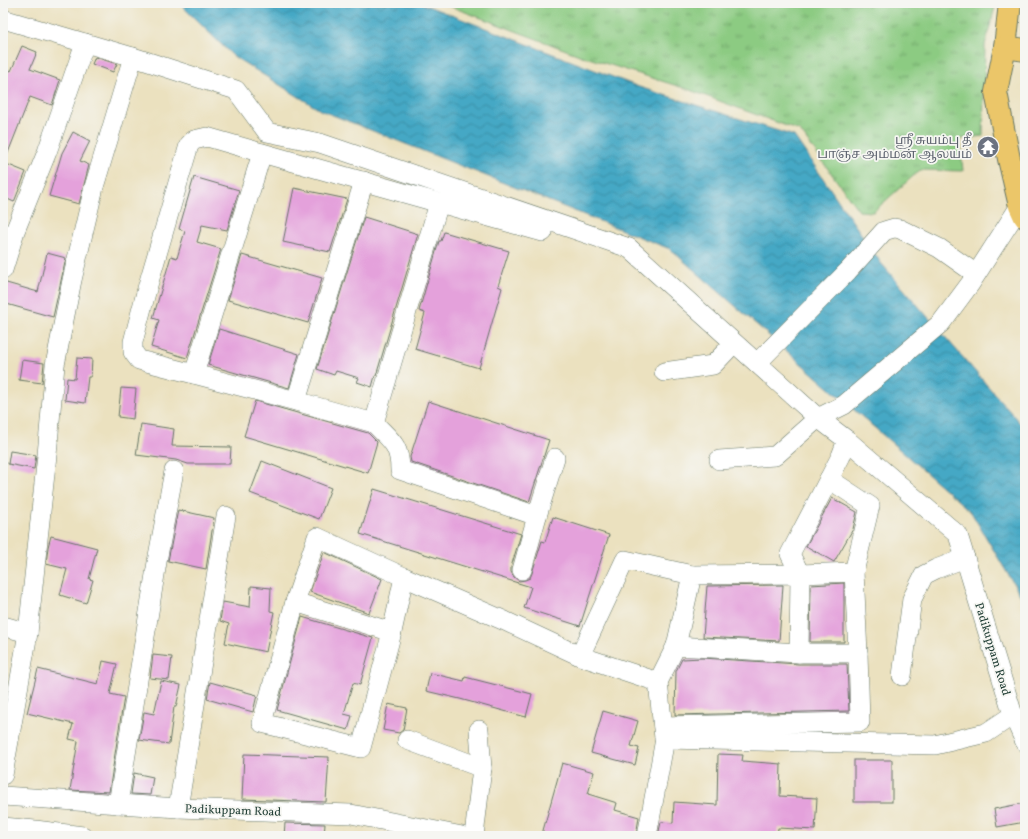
<svg xmlns="http://www.w3.org/2000/svg" width="1028" height="839" viewBox="0 0 1028 839" font-family="Vollkorn,'Noto Serif Tamil',serif">
<style>
.grass{fill:url(#grass-tufts);stroke:#56845b}
.water{fill:url(#water-waves);stroke:#32727c}
.building{fill:#e4a1db}
.lines{fill:none;stroke-linecap:round;stroke-linejoin:round}
.minor-casing{stroke:#667665;stroke-width:20}
.major-casing{stroke:#667665;stroke-width:24}
.minor{stroke:#fff;stroke-width:19}
.major{stroke:#ebc669;stroke-width:22}
.labels{text-anchor:middle;stroke-width:3.5;stroke-linejoin:round;paint-order:stroke}
.worship-label{font-size:12px;fill:#5b616d;stroke:#f6f6f2;text-anchor:end}
.street-label{font-size:12px;fill:#1f3d34;stroke:#f6f6f2}
</style>
<defs>
<pattern id="grass-tufts" width="24" height="20" patternUnits="userSpaceOnUse"><rect width="24" height="20" fill="#8ccb82"/><path d="M3 7l-1-3M5 7V3M7 7l1-3M15 17l-1-3M17 17v-4M19 17l1-3" fill="none" stroke="#72a66b"/></pattern>
<pattern id="water-waves" width="16" height="10" patternUnits="userSpaceOnUse"><rect width="16" height="10" fill="#45a8c5"/><path d="M0 5q4-4 8 0t8 0" fill="none" stroke="#398aa1"/></pattern>
</defs>
<rect width="100%" height="100%" fill="#f6f6f2"/>
<filter id="ink" filterUnits="userSpaceOnUse"><feTurbulence type="fractalNoise" baseFrequency=".025" numOctaves="2"/><feDisplacementMap in="SourceGraphic" scale="8" xChannelSelector="R" yChannelSelector="G"/><feConvolveMatrix kernelMatrix="1 2 1 2 8 2 1 2 1" color-interpolation-filters="sRGB"/></filter>
<filter id="wash" filterUnits="userSpaceOnUse"><feTurbulence type="fractalNoise" baseFrequency=".012" numOctaves="4" result="noise"/><feDisplacementMap in="SourceGraphic" scale="16" xChannelSelector="R" yChannelSelector="G"/><feGaussianBlur stdDeviation="0.9" result="paint"/><feColorMatrix in="noise" values="0 0 0 0 0 0 0 0 0 0 0 0 0 0 0 0 0 1.4 0 .05"/><feComposite in="paint" operator="in"/></filter>
<g filter="url(#wash)">
<rect width="100%" height="100%" fill="#ebe1bf"/>
<!-- grass -->
<polygon class="grass" points="444,3 996,3 985,45 983,136 960,139 963,171 920,170 873,212 859,211 800,131 687,89 582,56 444,4"/>
<!-- water -->
<polygon class="water" points="179,3 420,3 639,87 794,136 881,263 1025,429 1025,603 971,512 670,249 320,110 233,56"/>
<g id="blocks">
<!-- building -->
<g class="building">
<polygon points="22,46 37,52 30,69 60,80 52,105 30,97 4,163 26,172 14,202 3,197 3,84 9,70 11,71"/>
<polygon points="95,57 117,64 113,72 92,64"/>
<polygon points="73,132 90,141 80,161 89,165 79,204 49,196 62,153"/>
<polygon points="194,177 239,190 227,230 202,225 197,242 221,249 187,358 151,347 159,320 153,318 171,256 177,258 185,231 179,229"/>
<polygon points="294,188 347,199 330,252 283,242"/>
<polygon points="364,217 418,234 376,376 375,376 372,387 357,382 359,378 336,371 334,375 317,369"/>
<polygon points="444,232 509,251 498,286 502,288 479,368 415,349 425,313 419,311 439,241 441,241"/>
<polygon points="47,253 66,258 53,317 3,303 3,282 38,292"/>
<polygon points="242,255 322,278 308,323 228,300"/>
<polygon points="219,329 299,354 289,388 208,365"/>
<polygon points="77,358 92,359 91,377 88,377 85,403 65,400 67,378 75,379"/>
<polygon points="22,360 44,363 42,383 19,380"/>
<polygon points="121,388 136,389 133,419 118,417"/>
<polygon points="255,401 368,433 377,442 368,473 244,436"/>
<polygon points="428,401 549,440 529,502 411,462 410,457"/>
<polygon points="141,424 174,429 172,446 231,447 230,464 188,464 176,460 136,455"/>
<polygon points="10,451 36,455 34,469 8,464"/>
<polygon points="262,461 331,488 319,519 250,493"/>
<polygon points="374,489 521,534 511,567 511,572 514,577 519,581 525,580 530,578 532,573 542,541 545,542 553,517 609,535 580,626 524,608 531,587 360,534"/>
<polygon points="832,498 857,512 853,529 834,562 806,546"/>
<polygon points="178,510 214,518 206,569 168,561"/>
<polygon points="51,536 97,548 89,579 93,580 86,603 60,595 67,569 46,564 48,547"/>
<polygon points="324,552 382,579 369,613 310,592"/>
<polygon points="844,583 844,642 810,642 811,585"/>
<polygon points="783,585 779,641 703,637 707,586"/>
<polygon points="251,586 271,588 270,611 274,612 266,652 225,643 229,624 220,621 223,602 250,607"/>
<polygon points="302,617 373,638 360,685 353,683 344,714 352,716 348,730 277,710"/>
<polygon points="153,655 172,657 169,680 150,678"/>
<polygon points="702,658 799,664 847,664 849,711 675,715 676,671 682,659"/>
<polygon points="103,661 117,664 110,694 124,697 109,792 70,790 78,741 69,739 73,724 27,713 38,669 98,684"/>
<polygon points="430,673 464,681 465,677 532,694 526,717 460,699 426,691"/>
<polygon points="161,681 181,685 176,707 174,707 169,744 139,740 144,712 154,714"/>
<polygon points="210,682 257,695 253,712 207,699"/>
<polygon points="388,704 407,708 403,730 399,733 383,730"/>
<polygon points="603,711 638,721 631,746 639,748 635,765 591,753"/>
<polygon points="244,754 329,757 326,802 242,799"/>
<polygon points="718,754 743,755 742,761 781,764 780,796 817,798 815,830 778,828 777,835 760,834 760,836 658,836 661,822 673,823 674,802 717,805"/>
<rect x="854" y="760" width="38" height="42"/>
<polygon points="562,763 594,772 588,794 617,803 615,810 639,817 636,836 549,836 542,834"/>
<polygon points="134,773 153,777 150,795 131,794"/>
<polygon points="1025,803 1025,822 997,827 994,809"/>
<polygon points="285,823 325,824 324,836 284,836"/>
</g>
</g>
</g>
<g filter="url(#ink)">
<use href="#blocks" fill-opacity="0" stroke="#667665" stroke-width="1"/>
<g class="lines">
<!-- minor casing -->
<g class="minor-casing">
<g id="minor">
<polyline points="3,19 133,57 236,90 267,132 320,143 629,248 818,418 847,440 958,535 1013,715 986,733 935,745 665,739 647,836"/>
<path d="M 439,203 L 374,423 L 296,401 L 194,374 L 262,153 C 355,179 449,206 543,232"/>
<polyline points="3,270 15,231 47,152 85,43"/>
<polyline points="757,363 848,271 884,231 894,228 900,229 939,248 976,274"/>
<polyline points="664,372 713,365 734,343"/>
<polyline points="194,374 139,360 133,352 133,342 148,285 189,145 194,140 207,137 262,153"/>
<polyline points="296,401 364,181"/>
<path d="M 374,423 C 390,440 400,444 400,470 L 537,516 L 522,570"/>
<polyline points="847,440 841,456 790,554 800,574 854,572 858,653"/>
<polyline points="719,460 775,456 818,418 844,405 941,323 970,284 1020,206 1025,202"/>
<polyline points="829,479 870,506 854,572"/>
<polyline points="537,516 555,458"/>
<polygon points="317,537 404,577 392,632 361,748 262,723 295,602"/>
<polyline points="404,577 505,621 580,656 658,682 664,738"/>
<polyline points="295,602 392,632"/>
<polyline points="3,626 28,633"/>
<polyline points="676,646 692,575 800,574 799,653"/>
<polyline points="580,656 625,560 692,575"/>
<polyline points="902,676 912,599 924,575 936,569 965,558"/>
<polyline points="658,682 676,646 799,653 858,653 860,722 663,726"/>
<polyline points="1013,715 1025,742"/>
<polyline points="407,740 482,768"/>
<polyline points="3,775 28,633 47,455 55,365 72,280 94,187 133,57"/>
<polyline points="3,796 178,808 351,814 462,836"/>
<polyline points="118,804 158,556 174,471"/>
<polyline points="178,808 226,516"/>
<polyline points="3,827 35,830 83,836"/>
<polyline points="474,836 482,768 479,730"/>
</g>
</g>
<!-- major casing -->
<g class="major-casing">
<g id="major">
<polyline points="1010,3 1005,47 996,92 1009,159 1020,206 1025,217"/>
<polyline points="1005,47 1025,50"/>
</g>
</g>
<!-- minor -->
<use href="#minor" class="minor"/>
<!-- major -->
<use href="#major" class="major"/>
</g>
</g>
<!-- icons -->
<defs>
<g id="temple-disc" transform="scale(1.15)"><circle r="9.5" fill="#6b7280" stroke="#f6f6f2"/><path d="M0-6L5-2H3V0L6.5 2.5H4V6H1.5V3h-3V6H-4V2.5H-6.5L-3 0V-2H-5Z" fill="#fff"/></g>
</defs>
<g fill-rule="evenodd">
<use href="#temple-disc" x="988" y="147"/>
</g>
<g class="labels">
<!-- worship labels -->
<g class="worship-label">
<text x="972" y="144">ஶ்ரீ சுயம்பு தீ<tspan x="972" dy="14">பாஞ்ச அம்மன் ஆலயம்</tspan></text>
</g>
<!-- street labels -->
<g class="street-label">
<text transform="translate(993 649) rotate(73)" y="4">Padikuppam Road</text>
<text transform="translate(233 810) rotate(2)" y="4">Padikuppam Road</text>
</g>
</g>
<!-- margin -->
<rect width="1028" height="839" fill="none" stroke="#f6f6f2" stroke-width="16"/>
</svg>
